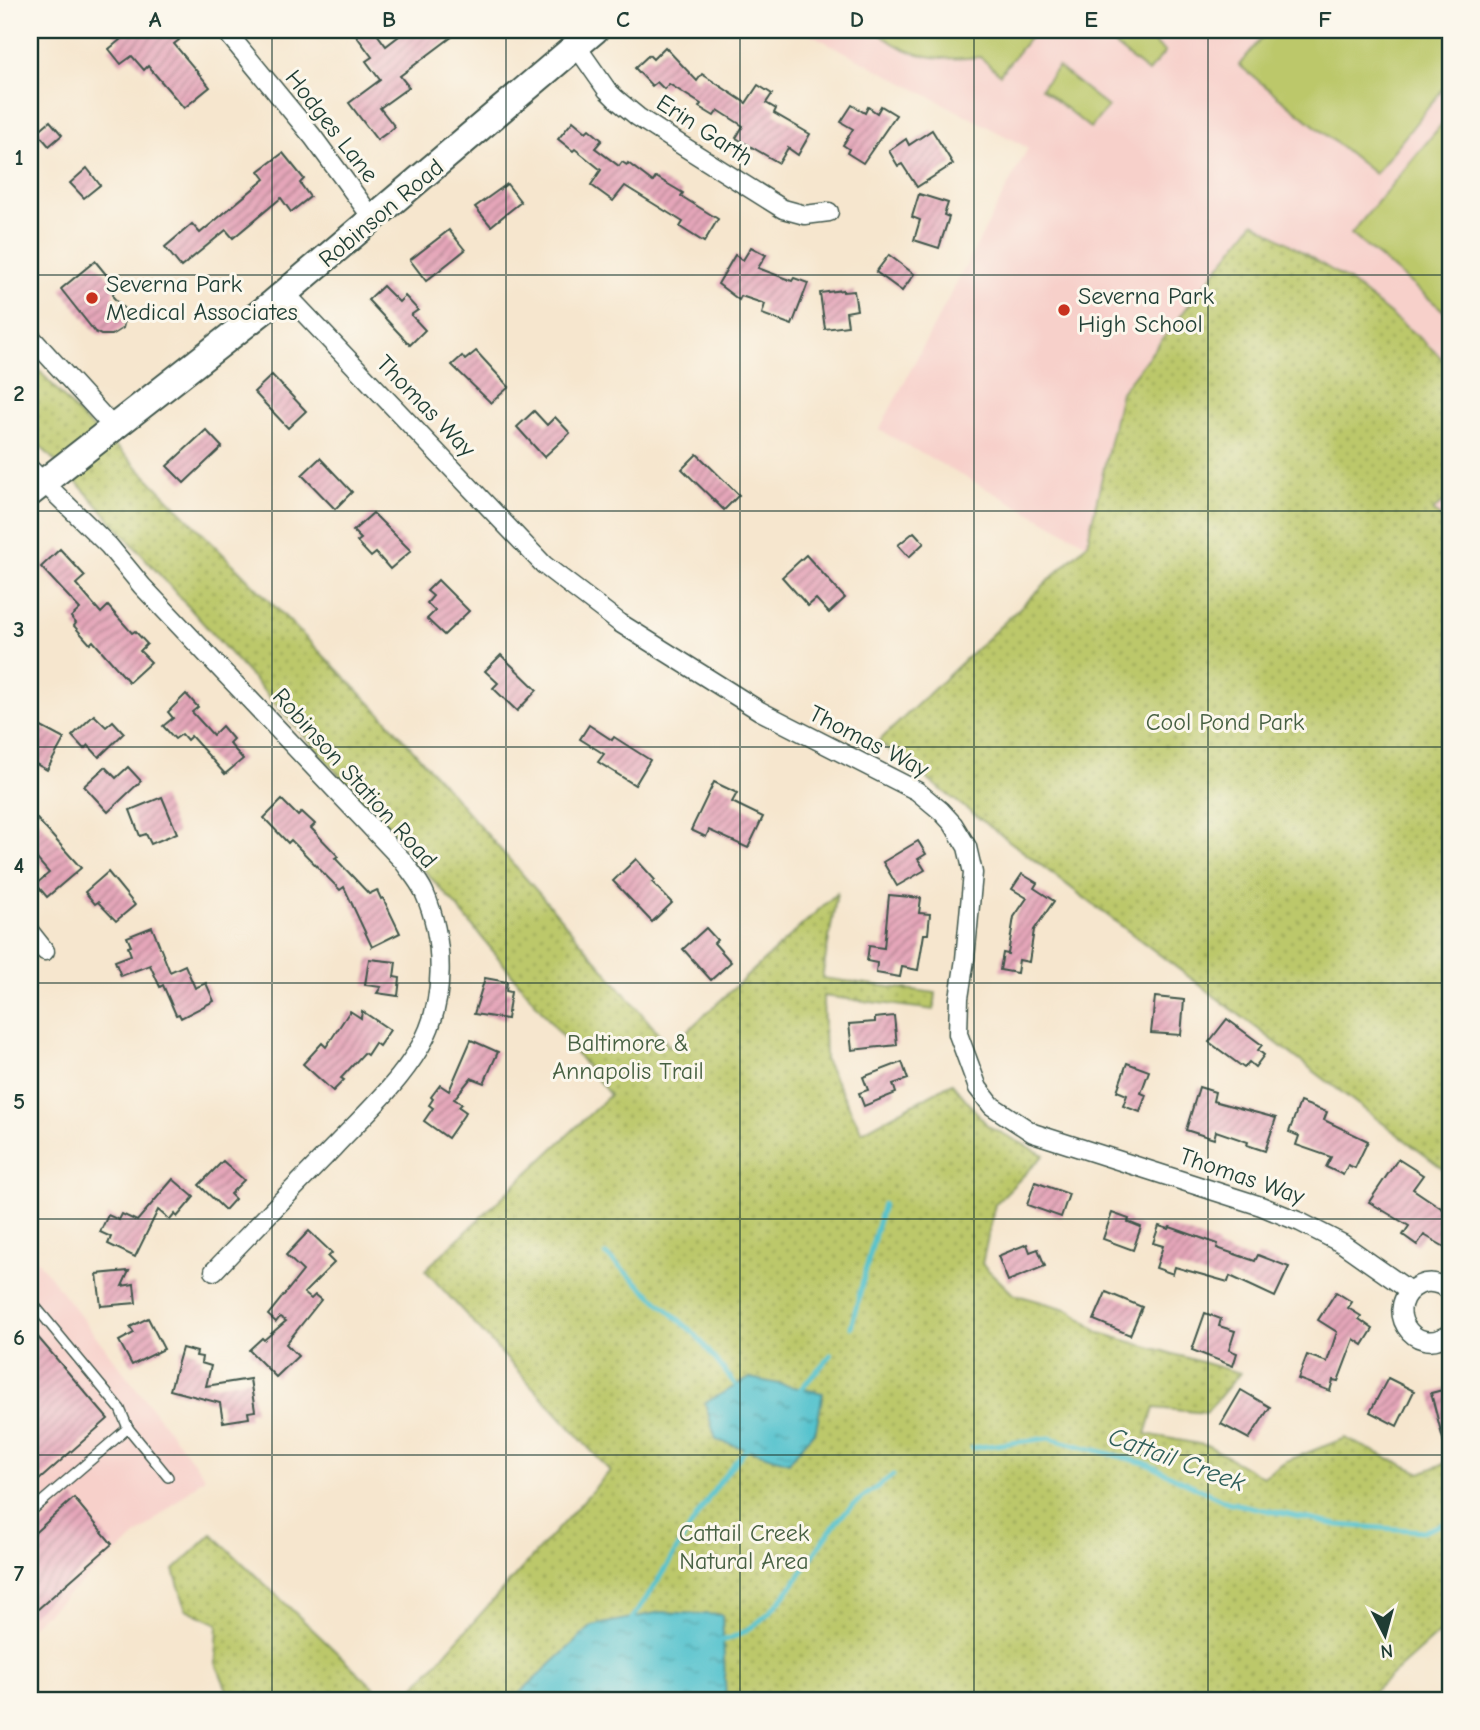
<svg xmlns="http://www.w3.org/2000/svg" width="1480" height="1730" viewBox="0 0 1480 1730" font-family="'Comic Neue',sans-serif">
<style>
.built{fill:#f7d0ca}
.grass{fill:#bcc86a;stroke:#6e824f;stroke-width:2}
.park{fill:url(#park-dots);stroke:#6e824f;stroke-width:2}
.water{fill:url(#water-ripples);stroke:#3a8081;stroke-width:2}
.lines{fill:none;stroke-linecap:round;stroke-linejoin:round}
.stream{stroke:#56c3ce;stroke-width:5}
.building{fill:url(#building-hatch)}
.service-casing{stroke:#3f564b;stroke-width:12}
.minor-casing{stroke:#3f564b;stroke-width:21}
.primary-casing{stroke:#3f564b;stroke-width:30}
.service{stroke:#fff;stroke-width:9}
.minor{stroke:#fff;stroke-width:18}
.primary{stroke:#fff;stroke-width:26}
.grid{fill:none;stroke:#1f3d34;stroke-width:2;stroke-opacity:0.55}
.poi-dot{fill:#c8321e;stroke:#fbf7ec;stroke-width:2.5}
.labels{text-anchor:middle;stroke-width:6;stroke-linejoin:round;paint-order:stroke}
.street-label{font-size:24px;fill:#1f3d34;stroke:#fbf7ec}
.poi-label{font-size:24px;fill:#1f3d34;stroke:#fbf7ec;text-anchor:start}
.park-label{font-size:24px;fill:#466042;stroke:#fbf7ec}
.water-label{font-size:26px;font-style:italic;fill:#2d5e5a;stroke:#fbf7ec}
.neatline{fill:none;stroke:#1f3d34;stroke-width:2.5}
.grid-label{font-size:23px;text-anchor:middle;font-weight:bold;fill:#1f3d34}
</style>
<defs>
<pattern id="park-dots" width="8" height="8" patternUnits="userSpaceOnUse" patternTransform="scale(1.75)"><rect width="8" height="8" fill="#bcc86a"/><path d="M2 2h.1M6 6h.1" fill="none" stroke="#98a458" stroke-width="1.8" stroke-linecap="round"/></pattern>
<pattern id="water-ripples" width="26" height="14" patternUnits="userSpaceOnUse" patternTransform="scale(1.75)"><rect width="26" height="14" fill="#56c3ce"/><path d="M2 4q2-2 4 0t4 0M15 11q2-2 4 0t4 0" fill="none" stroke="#47a0a8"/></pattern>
<pattern id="building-hatch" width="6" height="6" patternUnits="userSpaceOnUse" patternTransform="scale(1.75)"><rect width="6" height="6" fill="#e5a6b9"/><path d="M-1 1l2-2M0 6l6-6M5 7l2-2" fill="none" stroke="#b98897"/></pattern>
</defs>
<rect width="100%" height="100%" fill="#fbf7ec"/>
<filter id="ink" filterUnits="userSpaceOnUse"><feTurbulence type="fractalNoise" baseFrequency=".0143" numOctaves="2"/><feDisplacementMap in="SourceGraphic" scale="14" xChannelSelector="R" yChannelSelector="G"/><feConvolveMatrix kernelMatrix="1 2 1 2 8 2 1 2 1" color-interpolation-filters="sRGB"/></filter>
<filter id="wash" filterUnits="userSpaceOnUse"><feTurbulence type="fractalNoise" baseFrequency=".00686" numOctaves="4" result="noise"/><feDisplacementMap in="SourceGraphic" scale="28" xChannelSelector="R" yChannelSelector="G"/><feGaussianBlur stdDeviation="1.57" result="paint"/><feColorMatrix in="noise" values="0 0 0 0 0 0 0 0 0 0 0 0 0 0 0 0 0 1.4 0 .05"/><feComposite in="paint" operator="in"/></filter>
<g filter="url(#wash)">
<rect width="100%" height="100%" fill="#f6e6ce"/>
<!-- built -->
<g class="built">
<polygon points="803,30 1450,30 1450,366 1421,339 1121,392 1087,544 879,430 1028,148"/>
<polygon points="1450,497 1450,527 1433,510"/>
<polygon points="30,1251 205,1477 30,1627"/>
</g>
<!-- grass -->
<g class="grass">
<path d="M 876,30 L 920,30 L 927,33 L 958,35 L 985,30 L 1036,30 L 1000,74 L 980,57 C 941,61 906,58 876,30 Z"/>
<polygon points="1101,30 1138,30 1165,52 1148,72 1098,32"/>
<polygon points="1268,30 1450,30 1450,80 1375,174 1239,65"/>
<polygon points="1058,67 1108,107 1090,128 1041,88"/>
<polygon points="1450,114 1450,316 1351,234"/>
</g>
<!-- park -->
<g class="park">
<polygon points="1254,222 1349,281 1421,339 1450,366 1450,497 1433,510 1450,527 1450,1174 878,742 1087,544 1121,392"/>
<polygon points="30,360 83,419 122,452 385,718 551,907 670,1047 837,893 822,978 936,993 934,1010 823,996 825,1060 862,1132 952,1083 988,1126 1044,1155 995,1204 982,1264 1013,1294 1070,1310 1100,1333 1240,1373 1206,1413 1154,1408 1146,1434 1209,1446 1263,1477 1286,1461 1345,1438 1421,1473 1450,1461 1450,1623 1364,1700 403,1700 610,1471 425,1270 610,1095 458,908 83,489 30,436"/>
<polygon points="212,1534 387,1700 231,1700 216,1663 218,1624 186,1609 174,1570"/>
</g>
<!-- water -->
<g class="water">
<polygon points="750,1378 823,1393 816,1429 789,1462 716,1440 705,1403"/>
<polygon points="661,1612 722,1615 726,1700 512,1700 592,1626"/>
</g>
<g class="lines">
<!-- stream -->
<g class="stream">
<polyline points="606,1255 695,1334 739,1389"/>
<polyline points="851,1327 883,1204"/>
<polyline points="798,1392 831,1355"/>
<polyline points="972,1448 1049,1438 1145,1463 1227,1502 1338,1525 1425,1531 1450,1521"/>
<path d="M 629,1623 C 672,1566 700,1499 749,1446"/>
<path d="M 716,1642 C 775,1632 805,1561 839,1519 C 853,1502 876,1489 893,1475"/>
</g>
</g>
<g id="blocks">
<!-- building -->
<g class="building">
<polygon points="111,30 171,30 179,40 174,44 210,87 184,108 148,66 144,70 132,56 121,64 109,49 120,40"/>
<polygon points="352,30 374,30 386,46 407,30 461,30 400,76 409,87 380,108 395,127 377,140 349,103 380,80 366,61 372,57"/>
<polygon points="665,47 697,81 702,74 746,103 758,85 772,94 766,103 776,109 774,113 810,134 798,155 788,148 779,163 736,138 743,126 718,110 714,116 699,107 701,104 669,84 664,89 657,82 652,86 635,68 649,55 653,59"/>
<polygon points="852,105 865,113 868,107 877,113 881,106 896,115 863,163 847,153 849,149 843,145 853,129 841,122"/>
<polygon points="50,121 62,135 49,146 37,132"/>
<polygon points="573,121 586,132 589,129 602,140 595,148 619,166 622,162 627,165 628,163 653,182 656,177 683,193 681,196 718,219 704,242 680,227 683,222 625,186 613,201 591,185 601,170 575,149 573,151 558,139"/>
<polygon points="932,130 953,164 917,187 902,164 898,166 889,151 906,139 909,145"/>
<polygon points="283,153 304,179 300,183 310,197 291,212 281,198 233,238 226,230 181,267 165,247 192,224 200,233 265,179 259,171"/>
<polygon points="87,168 100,185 84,198 70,183"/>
<polygon points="507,184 521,202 491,226 475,207"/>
<polygon points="919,194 948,203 944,215 949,217 939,248 914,240 920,220 912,217"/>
<polygon points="449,230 465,250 426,281 410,260"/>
<polygon points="751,247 766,255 758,268 792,281 794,278 808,283 792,325 762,314 765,304 741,296 739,300 718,284 735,255 743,260"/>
<polygon points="889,255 914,274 902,291 876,272"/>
<polygon points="95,261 114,284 113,297 125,310 126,316 123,328 112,335 101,335 95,332 61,289"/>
<polygon points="383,286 399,302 405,296 418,310 411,315 425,330 410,345 368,300"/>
<polygon points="843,290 843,292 854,291 857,310 846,312 848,326 825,329 820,293"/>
<polygon points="476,351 509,387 491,403 452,365 462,356 465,360"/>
<polygon points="272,375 306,411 288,428 254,392"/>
<polygon points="534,411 547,425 555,417 570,433 544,457 517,427"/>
<polygon points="206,430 222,447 184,483 167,466"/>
<polygon points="697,454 739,495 724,510 682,469"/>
<polygon points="320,458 352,492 335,509 302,475"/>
<polygon points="373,513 411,551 390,569 376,553 371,557 357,542 361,539 353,531"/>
<polygon points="914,532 924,543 909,557 898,545"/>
<polygon points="60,549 85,576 76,584 101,613 108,606 132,633 135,631 147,644 140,651 151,662 129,682 93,641 90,644 74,626 76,623 71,617 80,609 41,567"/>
<polygon points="806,555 845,598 829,613 816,599 808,606 782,577"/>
<polygon points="438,580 469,611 444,635 427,619 435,611 427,603 433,596 427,591"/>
<polygon points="501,655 537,690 517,711 493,688 498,683 485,671"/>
<polygon points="186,694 198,707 192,712 213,735 222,726 233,739 229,743 243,759 225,774 191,736 187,740 182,734 175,739 163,726 173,718 168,712"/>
<polygon points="94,715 106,727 113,721 124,733 99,757 88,745 84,749 72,736"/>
<polygon points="30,721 64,739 47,770 30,761"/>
<polygon points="589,725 612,740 614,737 650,760 635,785 598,762 604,754 580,739"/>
<polygon points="105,767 116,778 128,767 141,781 108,812 84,786"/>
<polygon points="714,782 737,793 732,802 763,817 748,848 709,830 706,837 691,830"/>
<polygon points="162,797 177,833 151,844 146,834 140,836 130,810"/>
<polygon points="282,800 298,816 302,812 315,824 311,828 338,856 335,858 369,894 377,890 381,899 383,898 400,933 372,947 344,887 340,890 291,840 288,843 264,818"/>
<polygon points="30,811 81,868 47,897 36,884 49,873 30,851"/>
<polygon points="918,841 926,854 918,859 925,870 897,886 883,862"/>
<polygon points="636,859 655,880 652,882 672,903 652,922 613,881"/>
<polygon points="108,872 135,905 116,921 98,902 95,904 85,892"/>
<polygon points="1022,874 1037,883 1034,888 1054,901 1034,930 1029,962 1019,960 1017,973 1000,970 1003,953 1008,954 1014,917 1027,898 1012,889"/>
<polygon points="889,895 921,898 919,913 930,914 928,934 924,934 918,970 902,967 900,977 876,973 877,963 867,961 869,946 884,948"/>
<polygon points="152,927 170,972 185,965 195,988 206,983 214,1001 181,1018 179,1014 176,1015 163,985 160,987 150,965 121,976 115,961 131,955 128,947 131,946 127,937"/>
<polygon points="706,928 717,940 714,943 731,962 711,980 683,949"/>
<polygon points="369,959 396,962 394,977 400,978 398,996 377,993 381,987 365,985"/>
<polygon points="485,978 507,982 506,991 511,992 507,1019 474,1014"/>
<polygon points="1155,997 1184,1000 1181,1035 1151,1033"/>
<polygon points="350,1011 361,1018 362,1011 390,1030 379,1046 375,1043 367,1055 364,1053 341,1078 344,1080 333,1091 303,1064 322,1043 326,1047"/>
<polygon points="894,1016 897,1045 852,1050 849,1024 875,1022 875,1018"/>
<polygon points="1227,1019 1262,1045 1258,1050 1264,1055 1255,1067 1249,1062 1244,1068 1209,1042"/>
<polygon points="471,1040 498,1052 484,1083 471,1078 454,1099 462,1104 459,1107 466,1112 448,1138 424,1121 433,1108 429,1105 433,1099 431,1097 440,1085 449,1091"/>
<polygon points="902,1062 908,1079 893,1084 896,1093 864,1106 859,1093 868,1090 863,1077"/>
<polygon points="1127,1063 1149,1071 1141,1093 1146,1095 1140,1112 1123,1106 1127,1095 1117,1091"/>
<polygon points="1199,1087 1215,1092 1213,1101 1276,1118 1265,1151 1247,1145 1248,1142 1216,1131 1214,1139 1186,1130"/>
<polygon points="1300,1102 1327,1112 1324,1120 1368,1141 1355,1168 1348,1165 1343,1175 1326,1167 1331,1157 1296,1145 1299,1136 1289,1132"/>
<polygon points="1398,1159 1423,1175 1413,1189 1450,1214 1446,1219 1450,1222 1450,1250 1424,1235 1417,1245 1403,1235 1409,1226 1369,1202"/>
<polygon points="223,1161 244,1180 230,1194 235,1199 225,1210 199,1185"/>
<polygon points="173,1179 194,1197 177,1217 175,1214 170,1220 158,1210 135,1257 108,1244 111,1237 100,1232 108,1215 119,1220 122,1214 137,1221"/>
<polygon points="1035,1182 1069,1194 1061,1217 1027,1205"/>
<polygon points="1112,1213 1129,1219 1128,1222 1141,1227 1133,1250 1103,1239"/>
<polygon points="1159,1226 1169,1229 1170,1227 1218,1244 1217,1248 1255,1261 1258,1255 1289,1267 1275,1297 1230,1276 1228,1282 1175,1267 1173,1274 1156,1268 1163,1246 1153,1243"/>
<polygon points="309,1231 332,1253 328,1257 334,1263 304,1293 311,1299 315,1295 321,1300 286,1344 298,1356 276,1377 249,1350 262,1338 264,1340 286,1321 280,1317 276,1322 268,1315 303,1271 286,1255"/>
<polygon points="1027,1244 1030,1252 1038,1249 1045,1266 1008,1281 998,1256"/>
<polygon points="129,1271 122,1286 134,1284 136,1303 101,1306 97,1274"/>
<polygon points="1106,1292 1142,1307 1130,1335 1094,1320"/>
<polygon points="1336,1292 1352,1302 1348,1308 1361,1316 1359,1319 1373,1329 1363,1345 1354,1339 1338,1381 1333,1380 1330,1391 1298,1379 1307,1355 1327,1362 1337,1332 1318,1320"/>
<polygon points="1205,1313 1221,1319 1219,1326 1235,1331 1229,1350 1237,1353 1233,1366 1192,1350"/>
<polygon points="148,1318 164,1349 132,1365 119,1341 134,1333 130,1327"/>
<polygon points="30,1328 108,1419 30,1488"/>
<polygon points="182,1348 197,1352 196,1356 202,1357 201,1363 211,1366 206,1386 250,1379 255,1411 248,1412 249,1418 223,1422 220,1403 170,1390"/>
<polygon points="1388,1378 1414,1391 1397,1426 1370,1412"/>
<polygon points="1450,1388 1450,1446 1445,1447 1431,1393"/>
<polygon points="1241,1390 1270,1407 1249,1439 1221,1424"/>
<polygon points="74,1498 112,1544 30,1616 30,1537"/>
</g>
</g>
</g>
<g filter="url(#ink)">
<use href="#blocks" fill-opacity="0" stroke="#3f564b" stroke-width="2"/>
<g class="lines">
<!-- service casing -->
<g class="service-casing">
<g id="service">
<polyline points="30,1300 120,1409 128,1428 168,1477"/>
<polyline points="30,1512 128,1428"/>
</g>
</g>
<!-- minor casing -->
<g class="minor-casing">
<g id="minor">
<polyline points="225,30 313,137 373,219"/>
<polyline points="577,47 607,90 616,99 638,117 686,148 783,209 805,215 829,212"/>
<polyline points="285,293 544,565 620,623 760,711 917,791 941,811 953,824 967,847 973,873 965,959 959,998 958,1034 978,1088 992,1106 1033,1133 1261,1206 1300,1222 1343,1244 1410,1291"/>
<polyline points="30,336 114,428"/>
<path d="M 30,469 L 109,546 L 142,586 L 403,861 C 410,871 419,881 424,892 C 445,939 446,1003 420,1047 C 397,1086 363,1116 333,1148 C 293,1189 253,1230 214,1271"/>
<polyline points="30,932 45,951"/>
<path d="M 1450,1291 C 1441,1284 1430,1280 1419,1285 C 1380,1304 1413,1361 1450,1333"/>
</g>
</g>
<!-- primary casing -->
<g class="primary-casing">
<polyline id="primary" points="30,493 273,303 595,30"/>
</g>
<!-- service -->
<use href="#service" class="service"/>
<!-- minor -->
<use href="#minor" class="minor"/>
<!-- primary -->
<use href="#primary" class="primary"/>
</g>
</g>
<!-- grid -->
<path class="grid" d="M 272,30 L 272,1700M 506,30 L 506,1700M 740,30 L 740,1700M 974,30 L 974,1700M 1208,30 L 1208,1700M 30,275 L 1450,275M 30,511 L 1450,511M 30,747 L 1450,747M 30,983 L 1450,983M 30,1219 L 1450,1219M 30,1455 L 1450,1455"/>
<!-- markers -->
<g class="poi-dot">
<circle cx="92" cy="298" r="7"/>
<circle cx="1064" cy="310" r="7"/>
</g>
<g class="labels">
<!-- street labels -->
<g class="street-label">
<text transform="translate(332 126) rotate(52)" y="8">Hodges Lane</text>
<text transform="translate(705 130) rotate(33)" y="8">Erin Garth</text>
<text transform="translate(381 213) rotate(-40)" y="8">Robinson Road</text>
<text transform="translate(426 406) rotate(46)" y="8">Thomas Way</text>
<text transform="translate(869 741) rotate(27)" y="8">Thomas Way</text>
<text transform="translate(355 778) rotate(48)" y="8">Robinson Station Road</text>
<text transform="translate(1242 1176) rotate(19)" y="8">Thomas Way</text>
</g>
<!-- poi labels -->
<g class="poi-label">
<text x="106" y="292">Severna Park<tspan x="106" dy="28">Medical Associates</tspan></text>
<text x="1078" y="304">Severna Park<tspan x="1078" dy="28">High School</tspan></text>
</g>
<!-- park labels -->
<g class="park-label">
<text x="1225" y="730">Cool Pond Park</text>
<text x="628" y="1051">Baltimore &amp;<tspan x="628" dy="28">Annapolis Trail</tspan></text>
<text x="744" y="1541">Cattail Creek<tspan x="744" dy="28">Natural Area</tspan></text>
</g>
<!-- water labels -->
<g class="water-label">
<text transform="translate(1177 1459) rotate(20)" y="9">Cattail Creek</text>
</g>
</g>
<!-- margin -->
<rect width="1480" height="1730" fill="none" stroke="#fbf7ec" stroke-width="77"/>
<!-- north arrow -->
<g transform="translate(1385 1635) rotate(174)" stroke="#fbf7ec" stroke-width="5" paint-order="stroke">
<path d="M0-5L12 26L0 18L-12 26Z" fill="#1f3d34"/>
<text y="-10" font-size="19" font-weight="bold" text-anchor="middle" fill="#1f3d34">N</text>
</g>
<rect x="38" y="38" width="1404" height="1654" class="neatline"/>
<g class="grid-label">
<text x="155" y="27">A</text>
<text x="389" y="27">B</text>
<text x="623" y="27">C</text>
<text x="857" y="27">D</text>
<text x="1091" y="27">E</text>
<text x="1325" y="27">F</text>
<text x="19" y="165">1</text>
<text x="19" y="401">2</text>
<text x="19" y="637">3</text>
<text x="19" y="873">4</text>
<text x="19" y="1109">5</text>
<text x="19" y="1345">6</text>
<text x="19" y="1581">7</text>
</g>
</svg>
